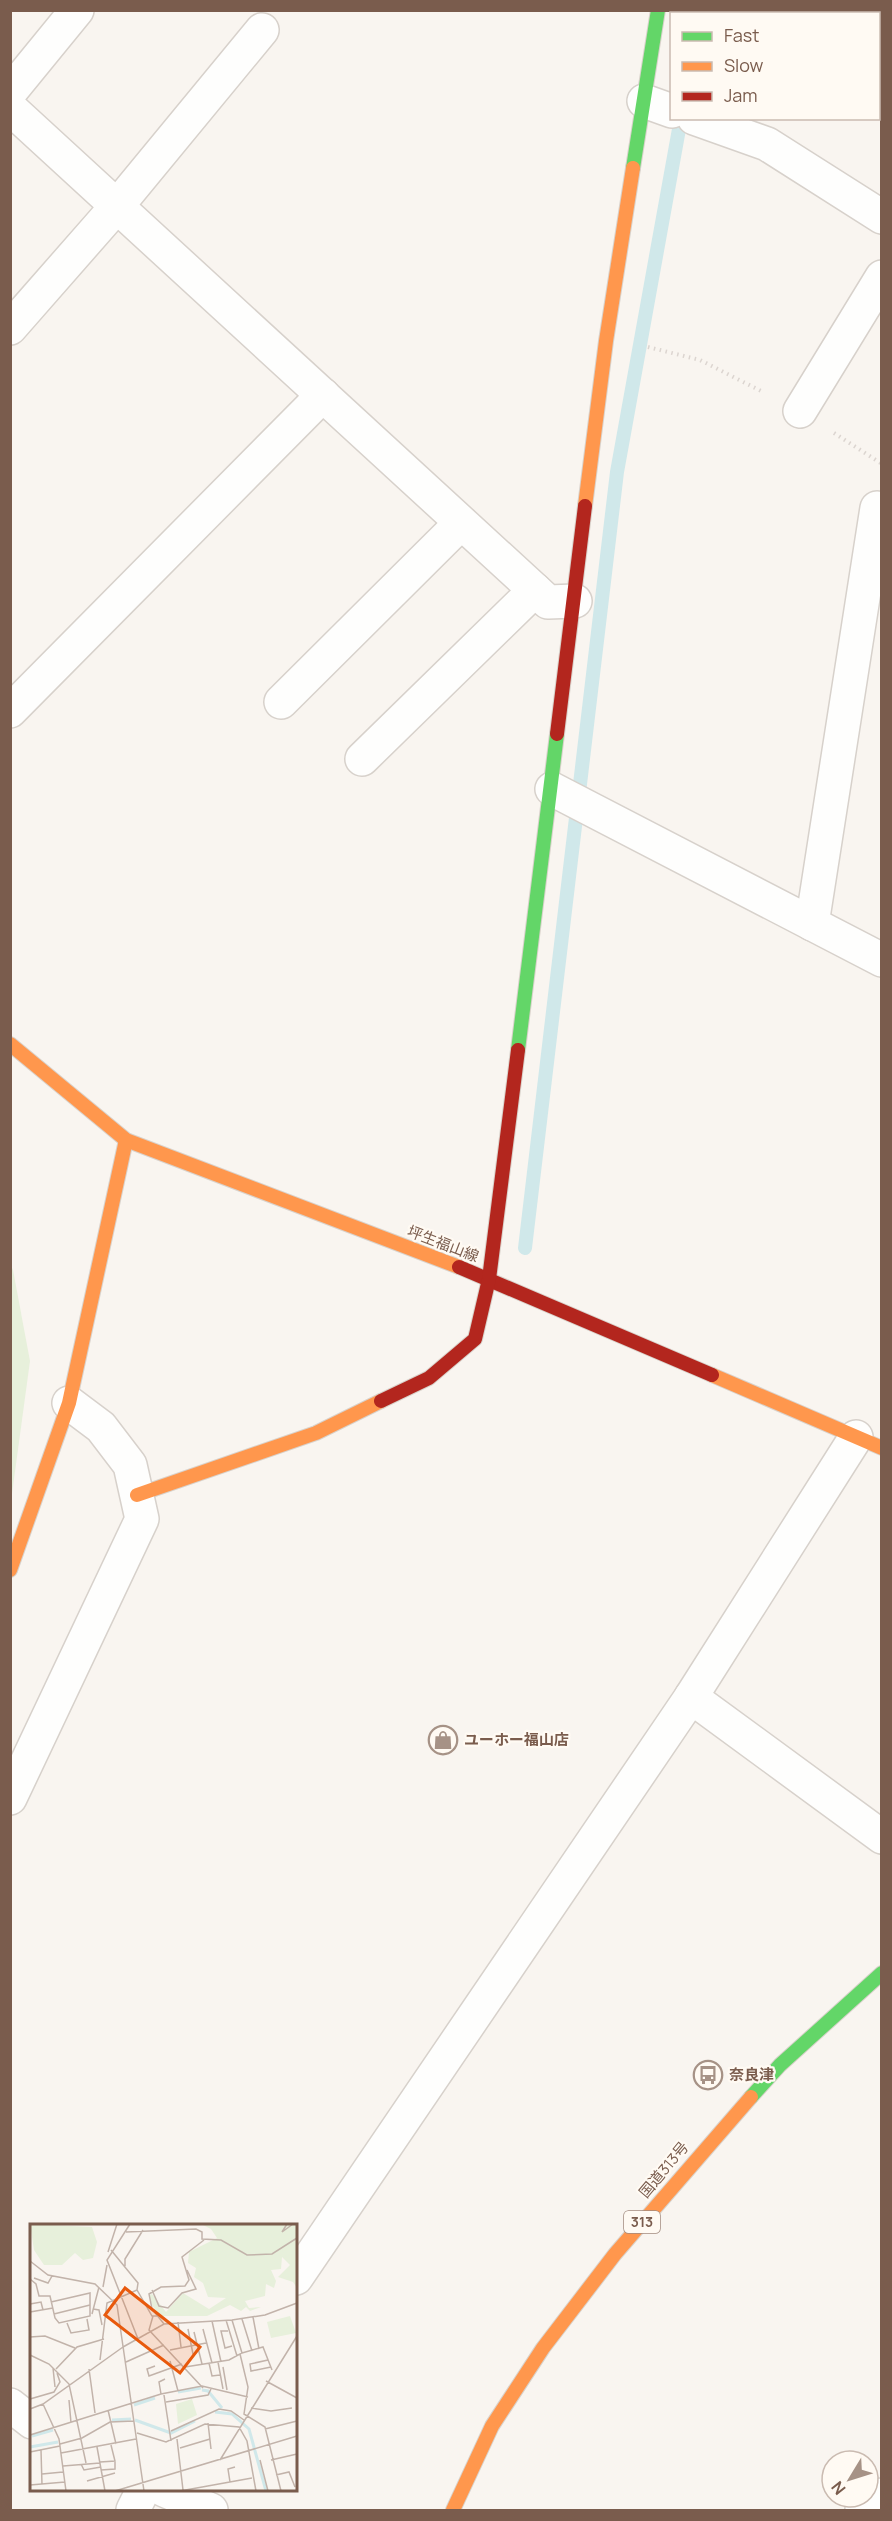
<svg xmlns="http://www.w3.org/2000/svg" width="892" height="2521" viewBox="0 0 892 2521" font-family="Manrope,'Noto Sans JP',sans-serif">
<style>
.green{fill:#e7f0db}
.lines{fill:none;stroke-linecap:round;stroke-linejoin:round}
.stream{stroke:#d0e8ea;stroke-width:14}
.street-casing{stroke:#d7d1cb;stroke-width:36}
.fast-casing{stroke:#d9d2cb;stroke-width:16}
.slow-casing{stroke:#d9d2cb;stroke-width:16}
.jam-casing{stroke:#d9d2cb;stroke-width:16}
.path{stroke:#dcd5d0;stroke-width:4;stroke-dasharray:1.5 4.5;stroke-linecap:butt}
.street{stroke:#fefefd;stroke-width:33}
.fast{stroke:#63d668;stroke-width:14}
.slow{stroke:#ff974d;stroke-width:14}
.jam{stroke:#b3261e;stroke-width:14}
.labels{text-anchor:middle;stroke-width:4.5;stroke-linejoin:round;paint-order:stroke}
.shield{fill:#fffaf3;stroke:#a28b7f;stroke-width:1.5}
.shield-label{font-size:14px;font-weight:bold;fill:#7a5c4d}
.street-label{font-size:15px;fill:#7a5c4d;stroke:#fffaf3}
.poi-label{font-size:15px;font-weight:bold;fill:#7a5c4d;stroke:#fffaf3;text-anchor:start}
.inset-river{fill:none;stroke:#d0e8ea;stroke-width:3}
.inset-road{fill:none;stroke:#c2b3aa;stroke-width:1.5}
.view{fill:#e8590c;fill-opacity:0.15;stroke:#e8590c;stroke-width:3}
.inset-edge{fill:none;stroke:#7a5c4d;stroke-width:3}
</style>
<rect width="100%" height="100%" fill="#f9f5f0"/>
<!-- green -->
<polygon class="green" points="11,1266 13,1270 30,1361 11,1501"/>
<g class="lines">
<!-- stream -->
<g class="stream">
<polyline points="700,14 701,10"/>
<polyline points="525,1248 617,472 681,118"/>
</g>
<!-- street casing -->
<g class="street-casing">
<g id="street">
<polyline points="10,92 77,10"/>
<polyline points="644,101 672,111"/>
<polyline points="10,108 548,602 575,601"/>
<polyline points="694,118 767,144 882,217"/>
<polyline points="10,328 117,206 262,30"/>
<polyline points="800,411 882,277"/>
<polyline points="281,702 461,523"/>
<polyline points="10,711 323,395"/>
<polyline points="362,759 535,590"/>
<polyline points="552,789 882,960"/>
<polyline points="812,924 877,508"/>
<polyline points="691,1697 882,1837"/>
<polyline points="10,1798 142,1519 130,1465 101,1427 69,1403"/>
<polyline points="296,2278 691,1697 856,1437"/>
<polyline points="10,2405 32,2422"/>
<polyline points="164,2490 211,2510"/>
<polyline points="133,2510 143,2490"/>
<polyline points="862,2510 882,2495"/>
</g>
</g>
<!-- fast casing -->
<g class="fast-casing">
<g id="fast">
<polyline points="633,168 658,10"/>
<polyline points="518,1050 557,734"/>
<polyline points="751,2097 780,2065 882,1973"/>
</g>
</g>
<!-- slow casing -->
<g class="slow-casing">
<g id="slow">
<polyline points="585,506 606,341 633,168"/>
<polyline points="10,1044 126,1140 459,1267"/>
<polyline points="712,1375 882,1448"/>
<polyline points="137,1495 316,1433 381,1401"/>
<polyline points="10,1570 69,1403 126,1140"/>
<polyline points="453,2510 492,2426 543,2348 615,2254 751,2097"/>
</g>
</g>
<!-- jam casing -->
<g class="jam-casing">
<g id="jam">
<polyline points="557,734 585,506"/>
<polyline points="459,1267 712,1375"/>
<polyline points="381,1401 429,1378 475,1339 489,1279 518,1050"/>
</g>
</g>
<!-- path -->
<g class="path">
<polyline points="648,347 700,360 763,392"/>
<polyline points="834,433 882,464"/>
</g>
<!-- street -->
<use href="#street" class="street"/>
<!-- fast -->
<use href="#fast" class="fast"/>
<!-- slow -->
<use href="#slow" class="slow"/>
<!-- jam -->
<use href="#jam" class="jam"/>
</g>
<!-- icons -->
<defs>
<g id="shop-ring" transform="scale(1.5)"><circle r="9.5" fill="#fffaf3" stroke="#a69286" stroke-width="1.5"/><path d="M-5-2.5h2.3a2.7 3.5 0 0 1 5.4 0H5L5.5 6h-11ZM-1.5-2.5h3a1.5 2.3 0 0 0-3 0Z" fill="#a69286"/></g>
<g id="bus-ring" transform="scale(1.5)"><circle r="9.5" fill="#fffaf3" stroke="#a69286" stroke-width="1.5"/><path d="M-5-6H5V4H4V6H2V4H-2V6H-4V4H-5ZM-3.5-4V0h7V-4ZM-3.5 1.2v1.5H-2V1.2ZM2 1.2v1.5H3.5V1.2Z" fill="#a69286"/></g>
</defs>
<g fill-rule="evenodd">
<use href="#shop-ring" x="443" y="1740"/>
<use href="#bus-ring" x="708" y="2075"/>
</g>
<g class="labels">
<!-- shield labels -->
<rect class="shield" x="624" y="2211" width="36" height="22" rx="4.5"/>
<g class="shield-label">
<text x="642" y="2227">313</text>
</g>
<!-- street labels -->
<g class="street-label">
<text transform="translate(443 1244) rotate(21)" y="5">坪生福山線</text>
<text transform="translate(664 2170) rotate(-50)" y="5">国道313号</text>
</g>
<!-- poi labels -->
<g class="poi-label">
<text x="464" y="1745">ユーホー福山店</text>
<text x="729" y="2080">奈良津</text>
</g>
</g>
<!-- overview -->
<g transform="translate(30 2224)">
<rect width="267" height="267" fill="#f9f5f0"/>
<path d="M 0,0 L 62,3 L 67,18 L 63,34 L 53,36 L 45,29 L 32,41 L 14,41 L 4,26 ZM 171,0 L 267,0 L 267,64 L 263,58 L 248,53 L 260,41 L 252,33 L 251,45 L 241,46 L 246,57 L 244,64 L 236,60 L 235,72 L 215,77 L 219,84 L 231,83 L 220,87 L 216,83 L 211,87 L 200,81 L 177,92 L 129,92 L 122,81 L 119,71 L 122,70 L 136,88 L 153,69 L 179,85 L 196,74 L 178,73 L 173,59 L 164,53 L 166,44 L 158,39 L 159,28 L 187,14 L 181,5 ZM 260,92 L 266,109 L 241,114 L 237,98 ZM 162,175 L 167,191 L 148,200 L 146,180 Z" fill="#e7f0db"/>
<path class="inset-river" d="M 172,166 L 178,167 L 192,184M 148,168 L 171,164M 104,181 L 125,174M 185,188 L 202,190 L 219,205 L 236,267M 82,196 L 101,195M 105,196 L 141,209 L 165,197M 2,212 L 23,206M 0,223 L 28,218"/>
<path class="inset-road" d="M 100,0 L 77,36 L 108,115M 257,0 L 252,8 L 263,0M 96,8 L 166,5 L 172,8 L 172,15 L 191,16 L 217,31 L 242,30 L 267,14M 81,26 L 108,59 L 107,66M 78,28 L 87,0M 0,37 L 18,51 L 65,60 L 87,81 L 114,267M 95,42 L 95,35 L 113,6M 4,54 L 18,59 L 22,52M 0,55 L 6,60 L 9,72 L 20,72 L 25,94 L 29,99 L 60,92 L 60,69 L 21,78M 73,63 L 77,41M 122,66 L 129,82 L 138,84 L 152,69 L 166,65 L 157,46M 0,80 L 11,78 L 13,86M 63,85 L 69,86 L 72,101M 0,88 L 23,84M 24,90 L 60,81M 62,90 L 69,63M 123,92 L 119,106 L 173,164M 223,93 L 229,125M 212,95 L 222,127M 196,96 L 207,132M 182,97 L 191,138M 148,98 L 151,123M 37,99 L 41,109 L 59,106 L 57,95M 134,100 L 122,85 L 119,70 L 131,63 L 155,62 L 159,56 L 152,33 L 174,16M 158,105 L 163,130M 173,105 L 182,139M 198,107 L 191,107 L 195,124 L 202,122M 164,108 L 172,140M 0,113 L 15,112 L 45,124M 93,123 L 134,100 L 202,96 L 235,91 L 267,79M 140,126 L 176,119M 212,129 L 233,123 L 242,146M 210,130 L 218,163 L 214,190 L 235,203 L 251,267M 0,131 L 19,140 L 39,160 L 56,239M 70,136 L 77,79 L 107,66 L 122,92 L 127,92M 238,136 L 220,140 L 221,147 L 241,143M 140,137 L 148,167M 96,138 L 134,121M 188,138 L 193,165M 179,139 L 182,152 L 190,151M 125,142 L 117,145 L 119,152 L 152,140M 155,143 L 199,136 L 212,129 L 202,96M 193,143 L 197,166M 23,144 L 25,163M 26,145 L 47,123 L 74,115M 59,145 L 65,189M 236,157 L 267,174M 131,170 L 129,158 L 135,155M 134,171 L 141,217M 0,175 L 24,168 L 30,158 L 27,149M 39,176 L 41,199M 136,178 L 178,171 L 181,165M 13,180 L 29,215 L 36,267M 221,184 L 241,187 L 262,184M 0,185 L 13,180 L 93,123M 78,186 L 86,220M 178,199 L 181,225M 235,205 L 267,197M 141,207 L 189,185 L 201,187 L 214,196M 107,209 L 136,218 L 175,200 L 209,203 L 217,217 L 226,267M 0,211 L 131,170 L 172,162 L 218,173M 147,215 L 153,266M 30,220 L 52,214 L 80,198 L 104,197M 67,223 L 75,267M 150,224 L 180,215M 11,226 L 12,261M 0,228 L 30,222M 31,229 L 106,215M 190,236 L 267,112M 230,236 L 238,267M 241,236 L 267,230M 70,238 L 85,237 L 81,221M 51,240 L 54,246 L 71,243M 33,242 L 70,239M 71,246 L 85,245 L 85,237M 12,250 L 33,248M 246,251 L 259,248 L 265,263M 57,257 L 85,249M 200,258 L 198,245 L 205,243M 0,261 L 35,258M 85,267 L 267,212M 150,267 L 222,254"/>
<path class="view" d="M 95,64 L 170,123 L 150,149 L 75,91 Z"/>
<rect width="267" height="267" class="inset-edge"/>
</g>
<!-- border -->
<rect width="892" height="2521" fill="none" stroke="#7a5c4d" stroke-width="24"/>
<!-- legend -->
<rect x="670" y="12" width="210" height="108" fill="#fffaf3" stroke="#cabbb1" stroke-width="1.5"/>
<rect x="682" y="32" width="30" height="9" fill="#63d668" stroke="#cabbb1" stroke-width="1.5"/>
<text x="724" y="42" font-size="18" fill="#7a5c4d">Fast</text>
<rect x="682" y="62" width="30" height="9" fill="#ff974d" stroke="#cabbb1" stroke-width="1.5"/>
<text x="724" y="72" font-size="18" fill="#7a5c4d">Slow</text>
<rect x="682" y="92" width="30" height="9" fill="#b3261e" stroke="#cabbb1" stroke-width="1.5"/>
<text x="724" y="102" font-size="18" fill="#7a5c4d">Jam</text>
<!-- north arrow -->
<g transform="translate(850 2479) rotate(232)"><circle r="28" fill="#fffaf3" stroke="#cabbb1" stroke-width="1.5"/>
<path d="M0-4.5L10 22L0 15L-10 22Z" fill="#a69286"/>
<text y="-9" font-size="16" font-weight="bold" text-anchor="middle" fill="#7a5c4d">N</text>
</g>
</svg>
